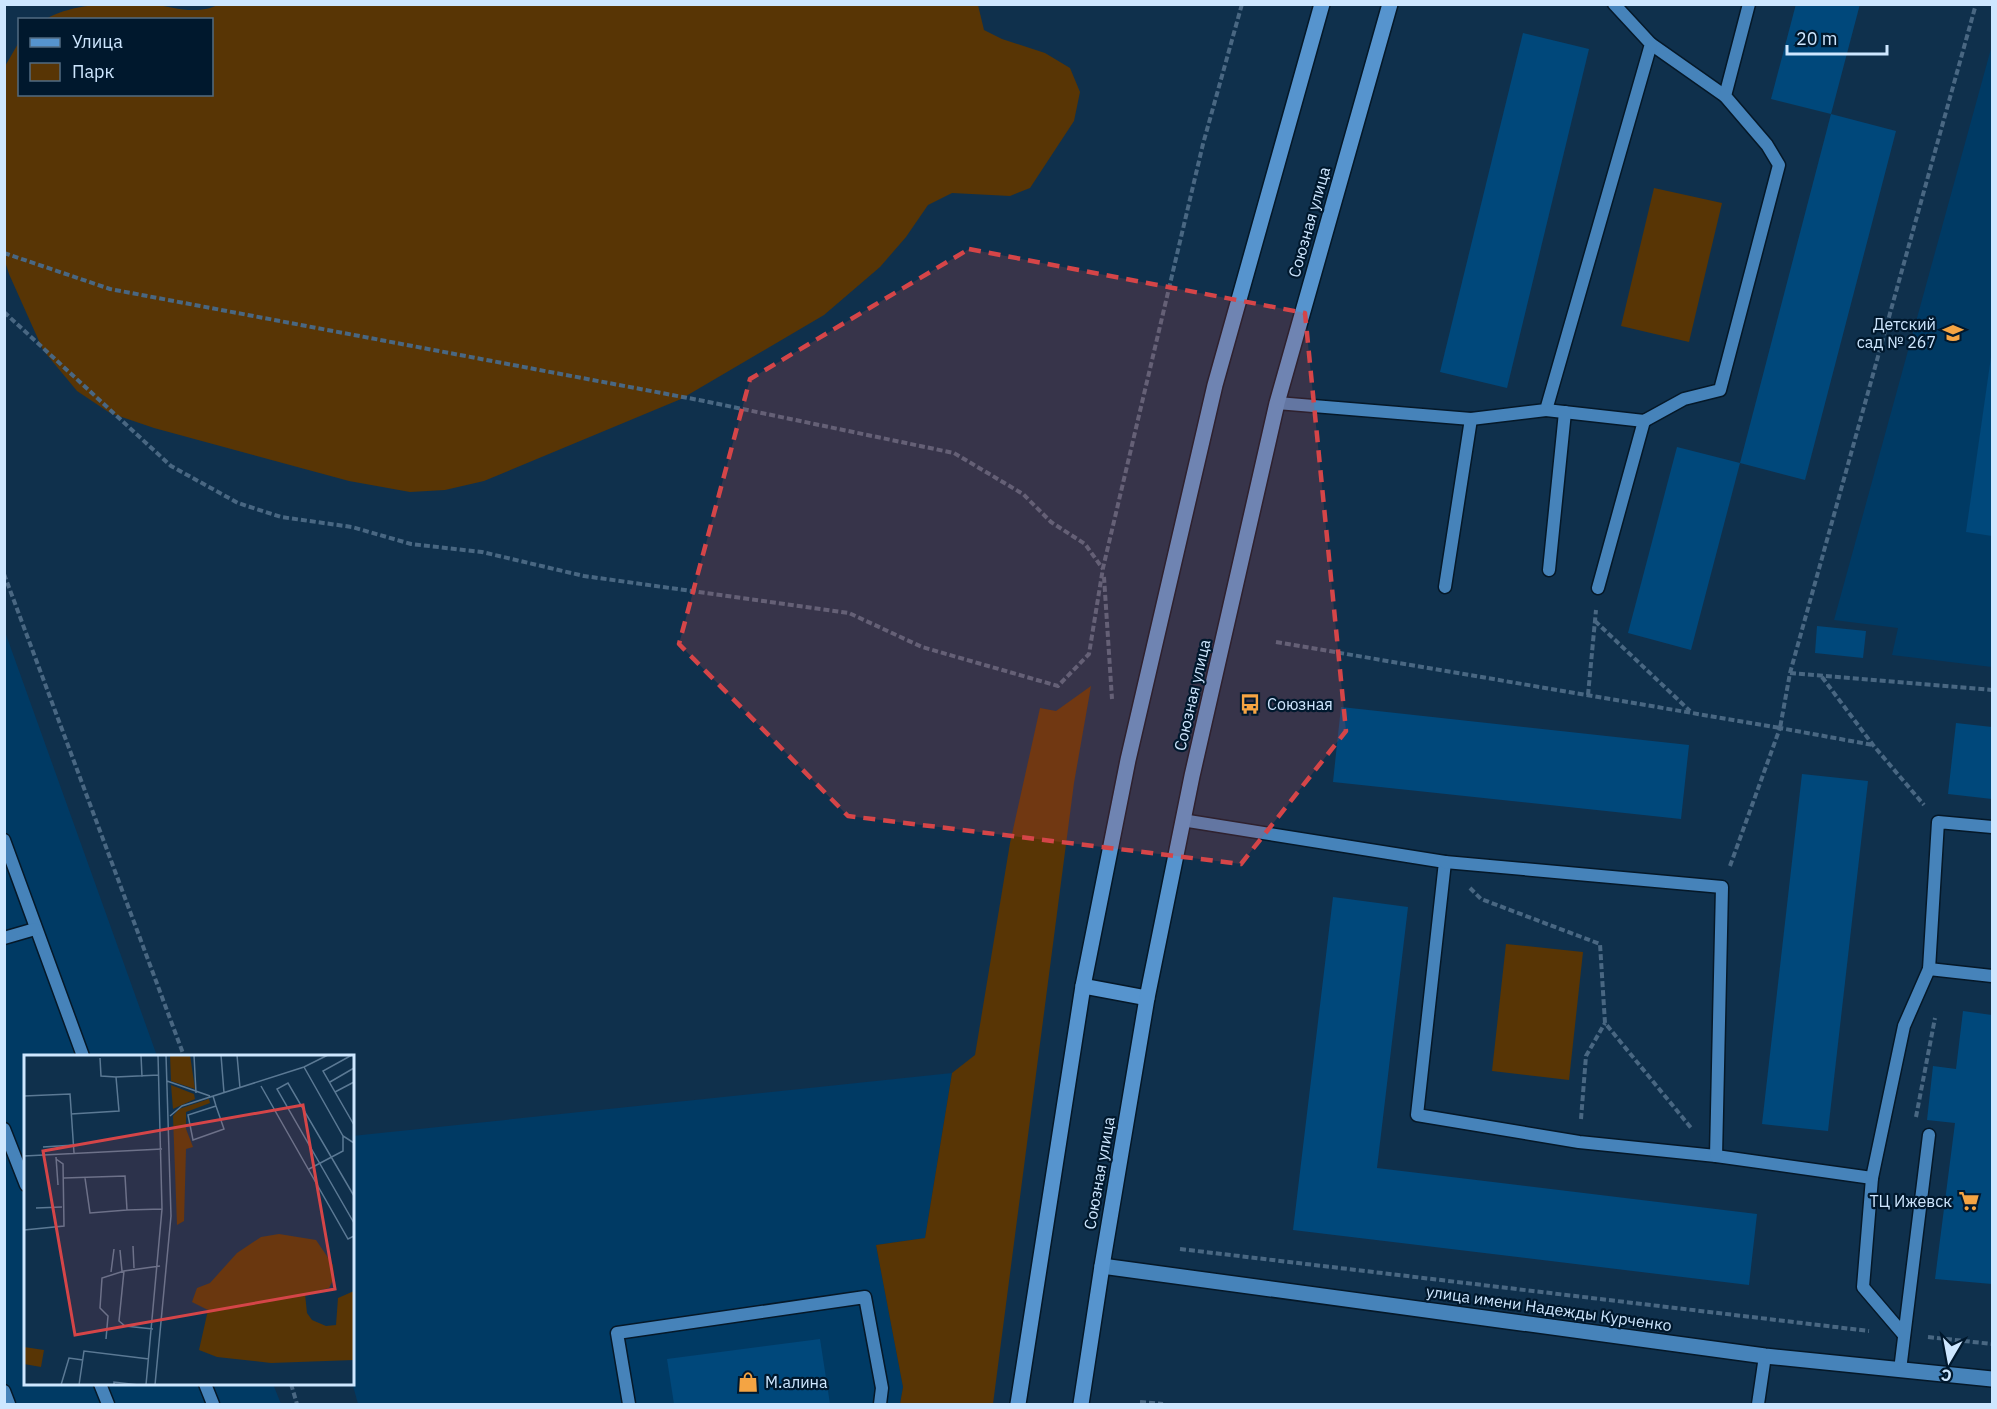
<svg xmlns="http://www.w3.org/2000/svg" width="1997" height="1409" viewBox="0 0 1997 1409" font-family="'IBM Plex Sans',sans-serif">
<style>
.built{fill:#003a64}
.green{fill:#583505}
.building{fill:#00487b}
.lines{fill:none;stroke-linecap:round;stroke-linejoin:round}
.lane-casing{stroke:#051828;stroke-width:15}
.street-casing{stroke:#051828;stroke-width:18}
.secondary-casing{stroke:#051828;stroke-width:18}
.path{stroke:#496782;stroke-width:4;stroke-dasharray:6 3;stroke-linecap:butt}
.lane{stroke:#4683ba;stroke-width:12}
.street{stroke:#4683ba;stroke-width:15}
.secondary{stroke:#5694ce;stroke-width:15}
.marked{fill:#d54548;fill-opacity:0.2;stroke:#d54548;stroke-width:4.5;stroke-dasharray:12 8;stroke-linejoin:round}
.labels{text-anchor:middle;stroke-width:4.5;stroke-linejoin:round;paint-order:stroke}
.street-label{font-size:16px;fill:#cee7ff;stroke:#00182d}
.poi-label{font-size:16px;fill:#cee7ff;stroke:#00182d;text-anchor:end}
.inset-road{fill:none;stroke:#5b7994;stroke-width:1.5}
.view{fill:#d54548;fill-opacity:0.15;stroke:#d54548;stroke-width:3}
.inset-edge{fill:none;stroke:#cee7ff;stroke-width:3}
</style>
<rect width="100%" height="100%" fill="#0f304c"/>
<!-- built -->
<g class="built">
<polygon points="1992,45 1992,667 1892,655 1898,628 1834,620"/>
<polygon points="4,629 157,1056 26,1056 26,1384 273,1384 281,1404 5,1404"/>
<polygon points="952,1073 925,1238 876,1245 903,1387 900,1404 358,1404 352,1382 352,1136"/>
</g>
<!-- green -->
<g class="green">
<path d="M 220,4 L 978,5 L 984,30 L 1002,39 L 1045,53 L 1070,68 L 1080,92 L 1074,121 L 1030,188 L 1010,196 L 952,193 L 928,205 L 906,237 L 880,267 L 824,315 L 681,399 L 484,481 L 445,490 L 410,492 L 349,481 L 154,428 L 110,413 L 77,391 L 43,350 L 9,274 L 4,258 L 4,68 L 19,42 L 20,94 L 212,94 L 212,20 L 46,19 C 73,3 119,2 151,4 C 174,7 197,16 220,4 Z"/>
<polygon points="1654,188 1722,203 1689,342 1621,326"/>
<polygon points="1091,686 1074,783 993,1404 900,1404 903,1387 876,1245 925,1238 952,1073 975,1055 1010,843 1040,708 1056,711"/>
<polygon points="1506,944 1583,952 1569,1080 1492,1071"/>
</g>
<!-- building -->
<g class="building">
<polygon points="1796,4 1860,4 1831,114 1771,99"/>
<polygon points="1523,33 1589,49 1507,388 1440,372"/>
<polygon points="1831,114 1896,131 1805,480 1740,463"/>
<polygon points="1991,357 1992,357 1992,536 1966,532"/>
<polygon points="1677,447 1740,463 1691,650 1628,633"/>
<polygon points="1817,626 1866,631 1863,658 1815,653"/>
<polygon points="1341,707 1689,745 1681,819 1333,782"/>
<polygon points="1956,723 1992,727 1992,799 1948,794"/>
<polygon points="1802,774 1868,781 1828,1131 1762,1124"/>
<polygon points="1333,897 1408,907 1377,1168 1757,1214 1749,1285 1293,1230"/>
<polygon points="1963,1011 1992,1015 1992,1284 1935,1279 1955,1123 1927,1120 1933,1066 1956,1069"/>
<polygon points="820,1339 830,1404 674,1404 667,1359"/>
</g>
<g class="lines">
<!-- lane casing -->
<g class="lane-casing">
<g id="lane">
<polyline points="1651,44 1725,96"/>
<polyline points="1277,403 1471,419 1546,410 1651,44 1614,4"/>
<polyline points="1546,410 1644,421 1684,399 1720,390 1779,165 1767,145 1725,96 1749,4"/>
<polyline points="1549,570 1565,412"/>
<polyline points="1445,587 1471,419"/>
<polyline points="1598,588 1644,421"/>
<polyline points="1182,820 1445,862 1417,1115 1579,1142 1716,1156 1872,1178"/>
<polyline points="4,840 83,1056"/>
<polyline points="1445,862 1722,887 1716,1156"/>
<polyline points="4,938 35,929"/>
<polyline points="1929,969 1992,976"/>
<polyline points="4,1129 26,1185"/>
<polyline points="1904,1335 1863,1287 1872,1178 1904,1026 1929,969 1938,822 1992,827"/>
<polyline points="1900,1370 1929,1135"/>
<polyline points="100,1384 108,1404"/>
<polyline points="205,1384 213,1404"/>
<polyline points="4,1391 9,1404"/>
<polyline points="629,1404 617,1333 865,1297 882,1388 880,1404"/>
<polyline points="1758,1404 1765,1356"/>
</g>
</g>
<!-- street casing -->
<g class="street-casing">
<polyline id="street" points="1102,1266 1765,1356 1992,1379"/>
</g>
<!-- secondary casing -->
<g class="secondary-casing">
<g id="secondary">
<polyline points="1083,986 1147,998"/>
<polyline points="1018,1404 1083,986 1128,760 1215,385 1322,4"/>
<polyline points="1081,1404 1102,1266 1147,998 1192,776 1277,403 1390,4"/>
</g>
</g>
<!-- path -->
<g class="path">
<polyline points="4,253 110,289 704,401 954,453 1023,494 1051,522 1085,544 1103,569"/>
<polyline points="4,312 171,466 238,503 281,517 352,527 411,544 482,552 584,576 849,613 922,647 1058,686 1089,654 1103,568 1203,144 1242,4"/>
<polyline points="4,574 184,1056"/>
<polyline points="1104,577 1112,699"/>
<polyline points="1595,621 1690,711"/>
<polyline points="1276,642 1780,728 1790,673 1976,4"/>
<polyline points="1790,673 1992,690"/>
<polyline points="1822,677 1873,745 1924,805"/>
<polyline points="1588,695 1596,610"/>
<polyline points="1730,866 1780,728 1873,745"/>
<polyline points="1470,888 1481,899 1600,944 1605,1023 1692,1129"/>
<polyline points="1916,1117 1935,1018"/>
<polyline points="1581,1119 1586,1056 1605,1023"/>
<polyline points="1180,1249 1869,1331"/>
<polyline points="1928,1337 1992,1344"/>
<polyline points="291,1384 297,1404"/>
<polyline points="1140,1402 1163,1404"/>
</g>
<!-- lane -->
<use href="#lane" class="lane"/>
<!-- street -->
<use href="#street" class="street"/>
<!-- secondary -->
<use href="#secondary" class="secondary"/>
</g>
<!-- marked area -->
<path class="marked" d="M 969,249 L 1305,313 L 1346,731 L 1241,864 L 848,816 L 679,644 L 750,379 Z"/>
<!-- icons -->
<defs>
<g id="school-bare" transform="scale(1.62)"><path d="M0-5L7-2L0 1L-7-2ZM-4 1L0 2.5L4 1V4Q0 6-4 4Z" fill="#f4a443" stroke="#00182d" stroke-width="2.5" paint-order="stroke"/></g>
<g id="bus-bare" transform="scale(1.62)"><path d="M-5-6H5V4H4V6H2V4H-2V6H-4V4H-5ZM-3.5-4V0h7V-4ZM-3.5 1.2v1.5H-2V1.2ZM2 1.2v1.5H3.5V1.2Z" fill="#f4a443" stroke="#00182d" stroke-width="2.5" paint-order="stroke"/></g>
<g id="supermarket-bare" transform="scale(1.62)"><path d="M-6-5.5h2.5l.6 2H6L4.5 2H-2.5L-4.4-4H-6ZM-1.5 3.2a1.3 1.3 0 1 0 .1 0ZM3 3.2a1.3 1.3 0 1 0 .1 0Z" fill="#f4a443" stroke="#00182d" stroke-width="2.5" paint-order="stroke"/></g>
<g id="shop-bare" transform="scale(1.62)"><path d="M-5-2.5h2.3a2.7 3.5 0 0 1 5.4 0H5L5.5 6h-11ZM-1.5-2.5h3a1.5 2.3 0 0 0-3 0Z" fill="#f4a443" stroke="#00182d" stroke-width="2.5" paint-order="stroke"/></g>
</defs>
<g fill-rule="evenodd">
<use href="#school-bare" x="1953" y="333"/>
<use href="#bus-bare" x="1250" y="704"/>
<use href="#supermarket-bare" x="1969" y="1201"/>
<use href="#shop-bare" x="748" y="1382"/>
</g>
<g class="labels">
<!-- street labels -->
<g class="street-label">
<text transform="translate(1309 222) rotate(-74)" y="6">Союзная улица</text>
<text transform="translate(1192 695) rotate(-77)" y="6">Союзная улица</text>
<text transform="translate(1099 1173) rotate(-80)" y="6">Союзная улица</text>
<text transform="translate(1549 1308) rotate(8)" y="6">улица имени Надежды Курченко</text>
</g>
<!-- poi labels -->
<g class="poi-label">
<text x="1936" y="330">Детский<tspan x="1936" dy="18">сад № 267</tspan></text>
<text x="1267" y="710" text-anchor="start">Союзная</text>
<text x="1952" y="1207">ТЦ Ижевск</text>
<text x="765" y="1388" text-anchor="start">М.алина</text>
</g>
</g>
<!-- overview -->
<g transform="translate(24 1055)">
<rect width="330" height="330" fill="#0f304c"/>
<path d="M 146,0 L 166,0 L 171,34 L 147,26 ZM 147,30 L 170,39 L 171,44 L 149,54 ZM 185,44 L 186,48 L 162,57 L 162,74 L 169,92 L 162,94 L 160,166 L 153,170 L 149,61 L 155,54 ZM 255,179 L 292,185 L 309,210 L 310,223 L 305,233 L 281,239 L 283,258 L 288,265 L 302,271 L 312,270 L 314,243 L 330,236 L 330,305 L 247,308 L 193,302 L 175,295 L 184,255 L 168,247 L 173,233 L 186,228 L 213,198 L 237,182 ZM 0,292 L 20,295 L 17,312 L 0,309 Z" fill="#583505"/>
<path class="inset-road" d="M 117,0 L 118,22M 170,0 L 172,38M 197,0 L 200,38M 213,0 L 216,33M 328,0 L 299,16 L 330,70M 76,3 L 77,21 L 92,22M 280,12 L 319,81 L 330,88M 143,26 L 186,41M 306,27 L 330,13M 237,31 L 324,184 L 330,181M 311,37 L 330,27M 0,41 L 46,39 L 50,98M 189,41 L 192,51 L 200,74 L 169,85 L 164,60 L 192,51M 47,59 L 95,56 L 92,22 L 135,20M 146,61 L 158,51 L 280,12 L 304,0M 19,92 L 50,90M 0,101 L 138,94M 32,102 L 34,130M 285,114 L 319,96 L 319,81M 40,123 L 101,121 L 103,155 L 138,154M 61,123 L 66,158 L 103,155M 330,141 L 264,28 L 253,34 L 330,168M 12,153 L 38,152M 0,175 L 40,171 L 39,109 L 32,104M 109,191 L 110,213M 96,195 L 98,216M 87,217 L 90,194M 129,274 L 101,271 L 95,266 L 100,216 L 136,211M 82,284 L 84,261 L 76,253 L 78,223 L 100,216M 37,330 L 45,303 L 59,305M 55,330 L 60,296 L 125,304M 90,330 L 90,327 L 115,330M 122,330 L 138,154 L 134,0M 131,330 L 147,161 L 142,0"/>
<path class="view" d="M 279,50 L 311,234 L 51,280 L 19,96 Z"/>
<rect width="330" height="330" class="inset-edge"/>
</g>
<!-- border -->
<rect width="1997" height="1409" fill="none" stroke="#cee7ff" stroke-width="12"/>
<!-- legend -->
<rect x="18" y="18" width="195" height="78" fill="#00182d" stroke="#526b81" stroke-width="1.5"/>
<rect x="30" y="38" width="30" height="9" fill="#5694ce" stroke="#526b81" stroke-width="1.5"/>
<text x="72" y="48" font-size="18" fill="#cee7ff">Улица</text>
<rect x="30" y="63" width="30" height="18" fill="#583505" stroke="#526b81" stroke-width="1.5"/>
<text x="72" y="78" font-size="18" fill="#cee7ff">Парк</text>
<!-- north arrow -->
<g transform="translate(1949 1361) rotate(190)" stroke="#00182d" stroke-width="4.5" paint-order="stroke">
<path d="M0-4.5L10 22L0 15L-10 22Z" fill="#cee7ff"/>
<text y="-9" font-size="16" font-weight="bold" text-anchor="middle" fill="#cee7ff">С</text>
</g>
<!-- scale -->
<path d="M1787 45v9h100v-9" fill="none" stroke="#cee7ff" stroke-width="3"/>
<text x="1796" y="45" font-size="18" fill="#cee7ff" stroke="#00182d" stroke-width="4.5" paint-order="stroke">20 m</text>
</svg>
